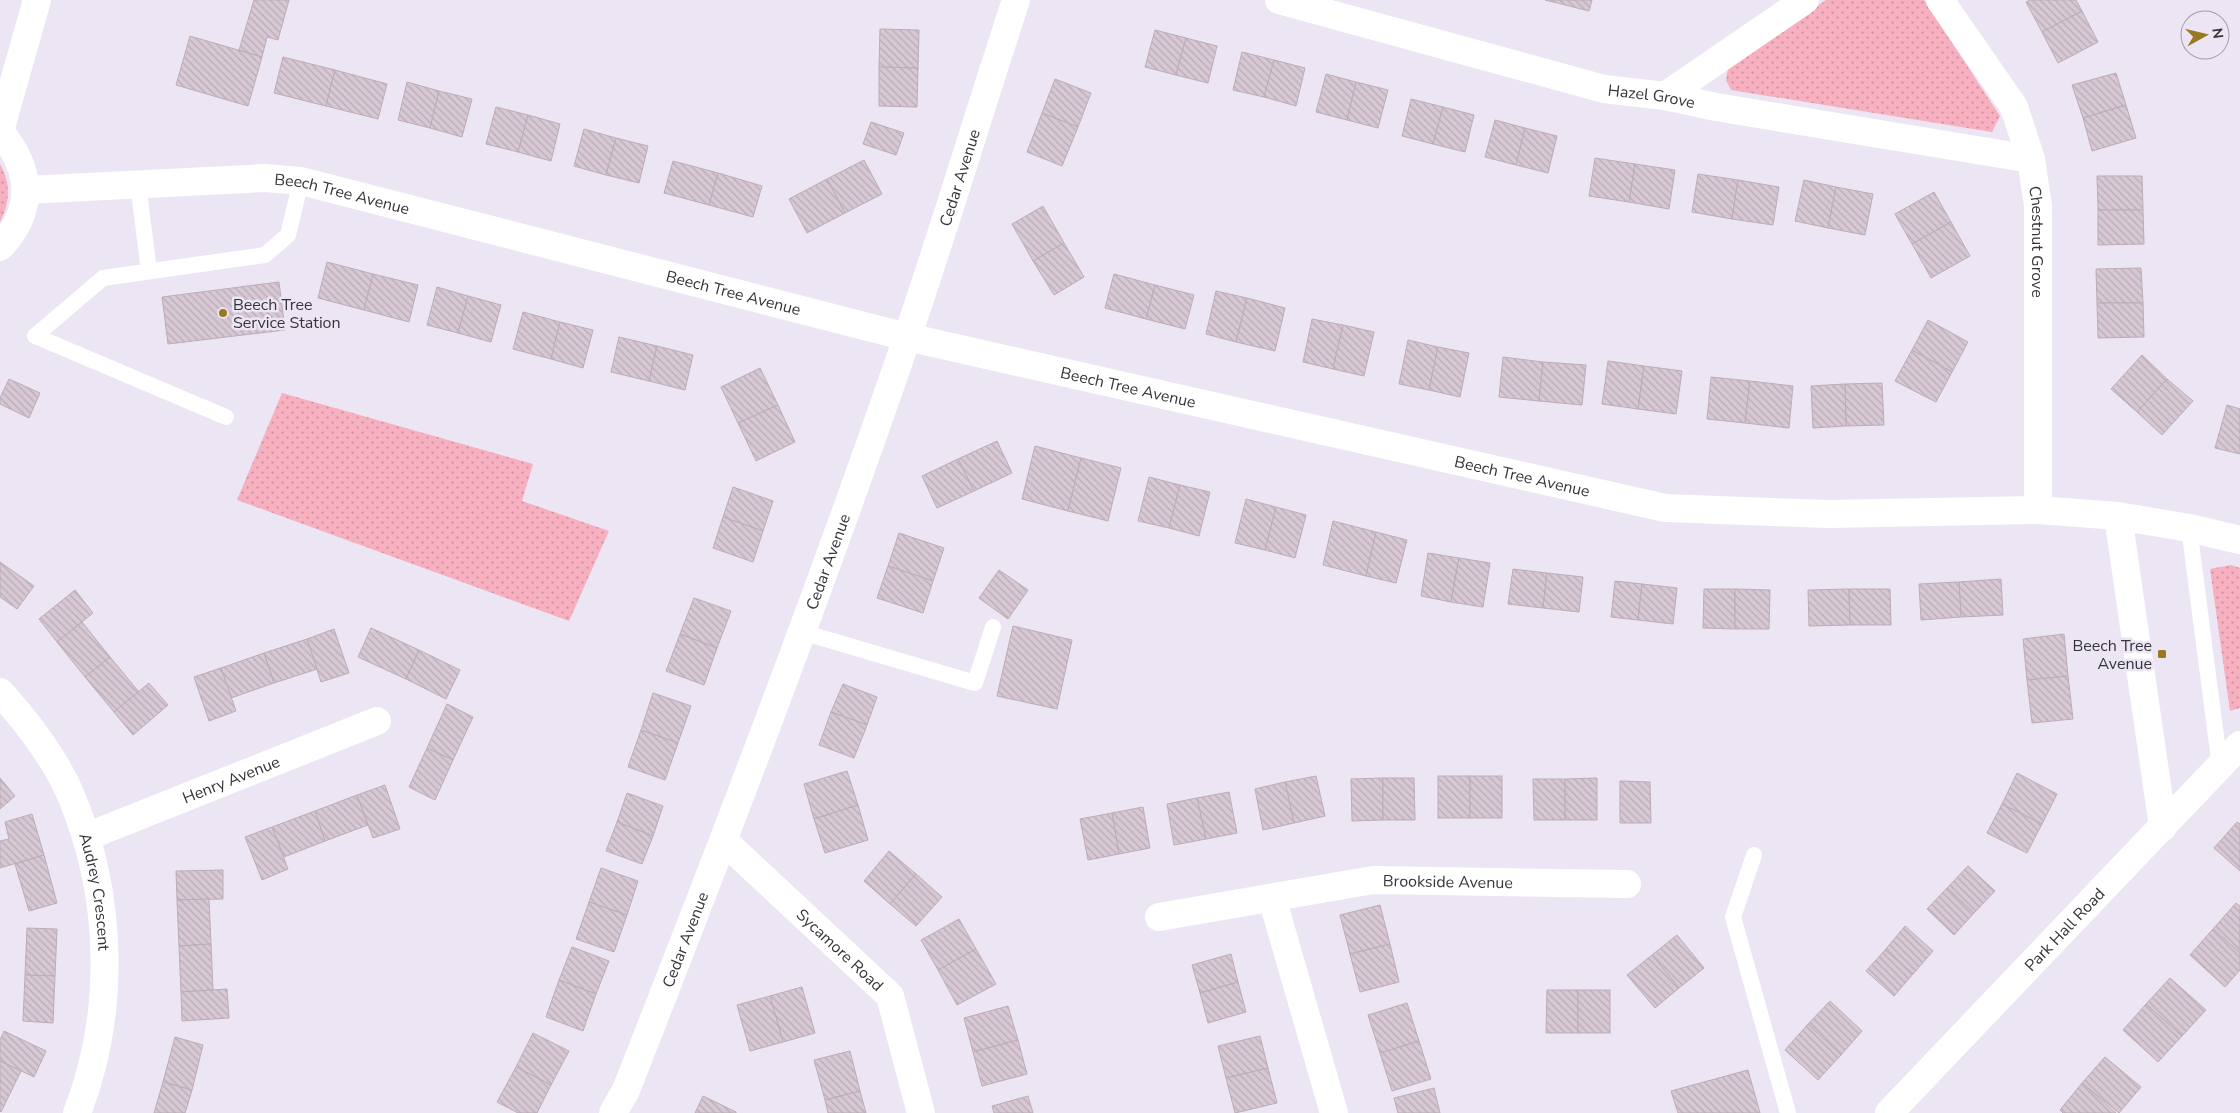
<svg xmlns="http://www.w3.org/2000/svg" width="2240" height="1113" viewBox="0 0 2240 1113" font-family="'Nunito Sans',sans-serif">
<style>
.grass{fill:url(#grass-dots)}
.building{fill:url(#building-back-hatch);stroke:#bbadb7}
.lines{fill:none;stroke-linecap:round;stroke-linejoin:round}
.service{stroke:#fff;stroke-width:16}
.minor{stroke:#fff;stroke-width:28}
.poi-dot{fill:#977921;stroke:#ece5f4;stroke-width:2}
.labels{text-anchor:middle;stroke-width:5;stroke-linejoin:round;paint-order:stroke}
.street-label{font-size:16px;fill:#37343a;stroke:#ece5f4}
.poi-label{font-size:16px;fill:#37343a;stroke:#ece5f4;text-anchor:start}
</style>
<defs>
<pattern id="grass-dots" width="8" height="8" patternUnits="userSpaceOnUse" patternTransform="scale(1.25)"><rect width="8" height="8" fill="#f7b0c0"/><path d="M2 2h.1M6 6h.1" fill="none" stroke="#c9909d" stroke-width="1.8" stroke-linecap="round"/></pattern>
<pattern id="building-back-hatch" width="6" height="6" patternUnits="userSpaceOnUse" patternTransform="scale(1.25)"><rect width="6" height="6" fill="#d7c8d3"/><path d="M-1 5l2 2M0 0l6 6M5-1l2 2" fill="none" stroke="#b9acb6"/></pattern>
</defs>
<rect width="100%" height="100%" fill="#ece5f4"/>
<!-- grass -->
<g class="grass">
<polygon points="1826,0 1924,0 2000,116 1992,132 1731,90 1726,80 1728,68"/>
<path d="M 0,164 C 11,183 10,203 0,222 Z"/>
<polygon points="282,393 533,464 522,501 609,531 569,621 237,500"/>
<polygon points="2231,565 2240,568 2240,708 2230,711 2210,569"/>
</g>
<!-- building -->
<g class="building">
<polygon points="254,0 289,0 278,40 267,37 262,57 239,50"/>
<polygon points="1545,0 1592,0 1589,11"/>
<polygon points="2030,0 2076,0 2082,11 2042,32 2026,2"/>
<polygon points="2082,11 2098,42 2058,63 2042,32"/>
<polygon points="880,29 919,30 918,68 879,67"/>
<polygon points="1155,30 1186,38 1176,75 1145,67"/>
<polygon points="190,36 262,57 248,106 176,85"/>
<polygon points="1186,38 1217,46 1208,83 1176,75"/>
<polygon points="1242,52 1274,60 1264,97 1233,90"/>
<polygon points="283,57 335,70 326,106 274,93"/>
<polygon points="1274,60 1305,68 1296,106 1264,97"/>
<polygon points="879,67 918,68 917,107 879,106"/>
<polygon points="335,70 387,84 378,119 326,106"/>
<polygon points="2116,73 2126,105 2083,118 2072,85"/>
<polygon points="1326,74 1356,82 1347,120 1316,112"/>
<polygon points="1055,79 1091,93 1078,127 1042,113"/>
<polygon points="407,82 439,91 430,128 398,120"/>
<polygon points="1356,82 1388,90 1378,128 1347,120"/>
<polygon points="439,91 472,99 462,137 430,128"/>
<polygon points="1411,99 1443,107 1433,144 1402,136"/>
<polygon points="2126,105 2136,138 2092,151 2083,118"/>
<polygon points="496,107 528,115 518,152 486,144"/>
<polygon points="1443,107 1474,115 1465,152 1433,144"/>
<polygon points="1042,113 1078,127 1062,166 1027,152"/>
<polygon points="528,115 560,124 551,161 518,152"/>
<polygon points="1495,120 1525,128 1516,165 1485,157"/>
<polygon points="871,122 904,133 896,155 863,144"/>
<polygon points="1525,128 1557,136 1548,173 1516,165"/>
<polygon points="584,129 616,138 606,175 574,166"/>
<polygon points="616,138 648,146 639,183 606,175"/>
<polygon points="1595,158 1635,164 1629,202 1589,196"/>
<polygon points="864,160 882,194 845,213 827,179"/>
<polygon points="673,161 718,173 709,205 664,193"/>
<polygon points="1635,164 1675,170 1669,209 1629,202"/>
<polygon points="718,173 762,186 753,217 709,205"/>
<polygon points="1698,174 1738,180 1732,219 1692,212"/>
<polygon points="2097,176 2142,176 2143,210 2098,210"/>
<polygon points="827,179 845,213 807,233 789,199"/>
<polygon points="1738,180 1779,187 1773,225 1732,219"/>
<polygon points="1804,180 1836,187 1828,228 1795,221"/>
<polygon points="1836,187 1873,194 1865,235 1828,228"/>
<polygon points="1934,192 1951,222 1912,244 1895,214"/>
<polygon points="1043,206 1064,243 1033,261 1012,224"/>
<polygon points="2098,210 2143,210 2144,244 2098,245"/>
<polygon points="1951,222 1970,256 1931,278 1912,244"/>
<polygon points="1064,243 1084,277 1054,295 1033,261"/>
<polygon points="327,262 373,274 364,310 318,298"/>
<polygon points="2141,268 2143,303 2097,303 2096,269"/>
<polygon points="373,274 418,285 409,322 364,310"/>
<polygon points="1114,274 1155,285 1146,319 1105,308"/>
<polygon points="279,282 285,330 168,344 162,297"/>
<polygon points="1155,285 1194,295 1185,329 1146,319"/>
<polygon points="437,287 468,296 458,333 427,325"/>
<polygon points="1216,291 1247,298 1236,342 1206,334"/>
<polygon points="468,296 501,305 491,342 458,333"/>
<polygon points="1247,298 1285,308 1275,351 1236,342"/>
<polygon points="2097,303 2143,303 2144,337 2098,338"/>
<polygon points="523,312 560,322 551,359 513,349"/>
<polygon points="1312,319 1343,325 1333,369 1303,362"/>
<polygon points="1928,320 1968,342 1952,372 1912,350"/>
<polygon points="560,322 593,330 583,368 551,359"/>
<polygon points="1343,325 1374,332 1364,376 1333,369"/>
<polygon points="619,337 657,346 649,381 611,372"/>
<polygon points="1408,340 1438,347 1429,390 1399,384"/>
<polygon points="657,346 693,355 685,390 649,381"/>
<polygon points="1438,347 1469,353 1460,397 1429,390"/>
<polygon points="1912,350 1952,372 1936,402 1895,381"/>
<polygon points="2142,355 2167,379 2137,412 2111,389"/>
<polygon points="1503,357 1543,362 1539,401 1499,397"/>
<polygon points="1608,361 1644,366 1638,409 1602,404"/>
<polygon points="1543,362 1586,365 1582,405 1539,401"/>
<polygon points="1644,366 1682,371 1676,414 1638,409"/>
<polygon points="760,368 778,405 738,423 721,387"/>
<polygon points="1711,377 1750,381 1745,423 1707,419"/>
<polygon points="9,379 40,393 29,418 0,404 0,398"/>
<polygon points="2167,379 2193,401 2162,435 2137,412"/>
<polygon points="1750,381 1793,386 1789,428 1745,423"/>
<polygon points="1882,383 1884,425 1846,426 1845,384"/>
<polygon points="1845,384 1846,426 1813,428 1811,386"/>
<polygon points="778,405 795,442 756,461 738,423"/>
<polygon points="2227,405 2240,409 2240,454 2215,448"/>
<polygon points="997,441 1012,473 974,491 958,459"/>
<polygon points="1035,446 1081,458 1068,511 1022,499"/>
<polygon points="1081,458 1121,468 1108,521 1068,511"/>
<polygon points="958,459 974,491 937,508 922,476"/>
<polygon points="1149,477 1180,485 1169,528 1138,521"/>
<polygon points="1180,485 1210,492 1199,536 1169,528"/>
<polygon points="733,487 773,501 763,531 723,517"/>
<polygon points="1246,499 1276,507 1265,550 1235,543"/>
<polygon points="1276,507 1306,515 1295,558 1265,550"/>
<polygon points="723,517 763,531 753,562 713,548"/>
<polygon points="1333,521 1376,532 1366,576 1323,565"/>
<polygon points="1376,532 1407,540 1396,583 1366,576"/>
<polygon points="899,533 944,548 933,581 888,566"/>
<polygon points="1428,553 1459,558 1451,602 1421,596"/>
<polygon points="1459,558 1490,563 1483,607 1451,602"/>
<polygon points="0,562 34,586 17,609 0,597"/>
<polygon points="888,566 933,581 923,613 877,598"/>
<polygon points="1513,569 1547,573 1543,608 1508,604"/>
<polygon points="999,570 1028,590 1008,619 979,598"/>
<polygon points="1547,573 1583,577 1579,612 1543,608"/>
<polygon points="2001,579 2003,615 1961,617 1959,582"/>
<polygon points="1615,581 1642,584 1638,620 1611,617"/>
<polygon points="1959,582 1961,617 1921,620 1919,584"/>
<polygon points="1642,584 1677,588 1673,624 1638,620"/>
<polygon points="1704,589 1735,589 1735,629 1703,628"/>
<polygon points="1735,589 1770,590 1769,629 1735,629"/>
<polygon points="1849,589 1850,625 1809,626 1808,590"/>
<polygon points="1849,589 1890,589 1891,625 1850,625"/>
<polygon points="75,590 93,613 57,642 39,619"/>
<polygon points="694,598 731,611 717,648 680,634"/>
<polygon points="82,622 110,657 85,677 57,642"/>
<polygon points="1013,626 1072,640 1057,709 997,696"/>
<polygon points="371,628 419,650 406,679 358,657"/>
<polygon points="334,629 349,673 321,682 307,639"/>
<polygon points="680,634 717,648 704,685 666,671"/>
<polygon points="2064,634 2068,676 2027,680 2023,639"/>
<polygon points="307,639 317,669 274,683 264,653"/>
<polygon points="419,650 460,670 446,699 406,679"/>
<polygon points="264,653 274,683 231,698 221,668"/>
<polygon points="110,657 139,692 114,712 85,677"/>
<polygon points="221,668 236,711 209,721 194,677"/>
<polygon points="2068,676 2073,719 2032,723 2027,680"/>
<polygon points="149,683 168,705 133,735 114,712"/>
<polygon points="843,684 877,697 867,725 831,712"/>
<polygon points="653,693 691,706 678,743 641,730"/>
<polygon points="447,704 473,717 453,760 427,748"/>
<polygon points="831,712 867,725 854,758 819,745"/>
<polygon points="641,730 678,743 665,780 628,767"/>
<polygon points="427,748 453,760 435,800 409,787"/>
<polygon points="847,771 858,805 814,819 804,784"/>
<polygon points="2017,773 2057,794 2042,824 2002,804"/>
<polygon points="1316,776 1325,816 1294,823 1285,782"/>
<rect x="1438" y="776" width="32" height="42"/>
<rect x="1470" y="776" width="32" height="42"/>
<polygon points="0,778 15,796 0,809"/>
<polygon points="1383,778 1383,820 1352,821 1351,779"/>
<polygon points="1383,778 1414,778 1415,820 1383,820"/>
<polygon points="1597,778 1597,820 1565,820 1565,779"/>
<polygon points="1533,779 1565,779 1565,820 1534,820"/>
<polygon points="1620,781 1650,782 1651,823 1620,823"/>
<polygon points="1285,782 1294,823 1263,830 1255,789"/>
<polygon points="385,785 400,829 373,838 357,795"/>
<polygon points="1229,792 1237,833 1206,839 1197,798"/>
<polygon points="627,793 663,806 653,836 617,822"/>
<polygon points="357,795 368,825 325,841 315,811"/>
<polygon points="1197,798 1206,839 1174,845 1167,804"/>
<polygon points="2002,804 2042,824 2027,853 1987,833"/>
<polygon points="858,805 868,840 825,853 814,819"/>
<polygon points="1143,807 1150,848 1119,854 1112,813"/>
<polygon points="315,811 325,841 284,857 272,827"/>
<polygon points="1112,813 1119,854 1088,860 1080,819"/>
<polygon points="32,814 44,855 0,868 0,841 9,839 5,822"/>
<polygon points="617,822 653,836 642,864 606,851"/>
<polygon points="2237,822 2240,824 2240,871 2214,848"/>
<polygon points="272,827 288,869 262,880 245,837"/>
<polygon points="889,851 916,874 890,904 864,881"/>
<polygon points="44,855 57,903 29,911 15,864"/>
<polygon points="1968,866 1995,891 1974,913 1947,888"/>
<polygon points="601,868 638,881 627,915 589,902"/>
<polygon points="223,870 223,899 177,900 176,871"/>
<polygon points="916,874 942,897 916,926 890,904"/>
<polygon points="1947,888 1974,913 1954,935 1927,909"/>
<polygon points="209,899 211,944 179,946 177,900"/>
<polygon points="589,902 627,915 614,952 576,939"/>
<polygon points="2236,903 2240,906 2240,953 2213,929"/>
<polygon points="1380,905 1390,944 1350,954 1340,915"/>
<polygon points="959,919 976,949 938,970 921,940"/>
<polygon points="1905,926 1933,951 1913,974 1885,950"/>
<polygon points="27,928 57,929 55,976 25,975"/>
<polygon points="2213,929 2240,953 2240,970 2225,987 2190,955"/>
<polygon points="1677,935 1704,968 1679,988 1652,955"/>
<polygon points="211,944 213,990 181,992 179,946"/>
<polygon points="1390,944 1399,982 1360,992 1350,954"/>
<polygon points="572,947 609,961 596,994 559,980"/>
<polygon points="976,949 996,984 957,1005 938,970"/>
<polygon points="1885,950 1913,974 1894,996 1866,971"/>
<polygon points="1231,954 1238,982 1200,993 1192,965"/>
<polygon points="1652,955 1679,988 1655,1008 1627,975"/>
<polygon points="25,975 55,976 53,1023 23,1021"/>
<polygon points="2170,978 2206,1010 2182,1036 2146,1004"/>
<polygon points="559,980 596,994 583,1031 546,1017"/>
<polygon points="1238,982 1246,1012 1208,1023 1200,993"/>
<polygon points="802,987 815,1033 783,1042 770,996"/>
<polygon points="227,989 229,1018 182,1021 181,992"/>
<polygon points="1547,990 1578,990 1578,1033 1546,1033"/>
<rect x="1578" y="990" width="32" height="43"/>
<polygon points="770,996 783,1042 750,1051 737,1005"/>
<polygon points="1830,1001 1862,1031 1841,1055 1808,1024"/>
<polygon points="1407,1003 1419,1041 1380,1053 1368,1015"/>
<polygon points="2146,1004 2182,1036 2158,1062 2123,1030"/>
<polygon points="1008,1006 1018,1040 973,1052 964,1018"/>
<polygon points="1808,1024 1841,1055 1818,1080 1785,1050"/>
<polygon points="4,1031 46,1051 34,1077 0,1061 0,1040"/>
<polygon points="533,1033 569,1051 551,1085 516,1067"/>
<polygon points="1260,1036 1268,1068 1226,1078 1218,1046"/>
<polygon points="175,1037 203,1045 192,1090 163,1082"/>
<polygon points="1018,1040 1027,1074 982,1086 973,1052"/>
<polygon points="1419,1041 1431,1079 1392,1091 1380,1053"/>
<polygon points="850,1051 860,1091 825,1100 814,1060"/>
<polygon points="2105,1057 2141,1087 2119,1113 2082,1083"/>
<polygon points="0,1061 21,1071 1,1112 0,1111"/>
<polygon points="516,1067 551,1085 537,1113 518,1113 497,1102"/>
<polygon points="1268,1068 1277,1103 1235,1113 1226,1078"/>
<polygon points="1748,1070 1760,1113 1678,1113 1671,1091"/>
<polygon points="163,1082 192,1090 185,1113 154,1113"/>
<polygon points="2082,1083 2116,1113 2063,1113 2060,1110"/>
<polygon points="1434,1088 1440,1113 1398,1113 1394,1098"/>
<polygon points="860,1091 866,1113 828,1113 825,1100"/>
<polygon points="703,1096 736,1112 736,1113 695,1113"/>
<polygon points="1028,1096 1033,1113 994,1113 992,1106"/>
</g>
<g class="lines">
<!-- service -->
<g class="service">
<polyline points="138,184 149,271"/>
<polyline points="226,417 35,336 103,278 265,255 288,235 301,181"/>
<polyline points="2189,528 2220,767"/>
<polyline points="802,632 975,683 993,627"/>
<polyline points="1754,855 1733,917 1788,1113"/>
</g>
<!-- minor -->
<g class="minor">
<path id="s1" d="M 1279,0 L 1604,89 L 1665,96 L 1716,107 L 2031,159"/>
<path id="s2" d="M 1940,0 L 2014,107 L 2031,159 L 2038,206 L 2038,510"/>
<polyline points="1665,96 1805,0"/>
<polyline points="0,131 37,0"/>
<path d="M 0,132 C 32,169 35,210 0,247"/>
<path id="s3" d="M 26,190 L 265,178 L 301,181 L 907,337 L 1665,508 L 1828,514 L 2038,510 L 2118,516 L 2189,528 L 2240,540"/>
<polyline points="2118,516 2163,827"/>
<path id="s4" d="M 0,692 C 28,723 56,759 72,798 C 113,897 116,1013 77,1113"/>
<path id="s5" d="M 86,837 L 377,721"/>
<path id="s6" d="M 724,841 L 890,996 L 921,1113"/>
<polyline points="1272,898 1334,1113"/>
<path id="s7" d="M 1159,917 L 1373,880 L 1627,884"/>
<path id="s8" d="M 613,1113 L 626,1090 C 724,841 820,591 907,338 C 945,226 979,113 1016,0"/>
<path id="s9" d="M 1889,1113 L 2240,745"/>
</g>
</g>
<!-- markers -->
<g class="poi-dot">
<circle cx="223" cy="313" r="5"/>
<rect x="2157" y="649" width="10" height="10" rx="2.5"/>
</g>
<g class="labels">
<!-- street labels -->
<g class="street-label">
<text dy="6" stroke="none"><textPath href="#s1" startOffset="385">Hazel Grove</textPath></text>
<text dy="6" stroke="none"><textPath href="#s8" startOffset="998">Cedar Avenue</textPath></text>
<text dy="6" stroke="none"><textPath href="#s3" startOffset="318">Beech Tree Avenue</textPath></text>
<text dy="6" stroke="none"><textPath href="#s2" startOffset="268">Chestnut Grove</textPath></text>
<text dy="6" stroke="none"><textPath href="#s3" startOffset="722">Beech Tree Avenue</textPath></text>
<text dy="6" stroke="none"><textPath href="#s3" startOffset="1128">Beech Tree Avenue</textPath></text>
<text dy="6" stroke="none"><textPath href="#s3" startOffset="1532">Beech Tree Avenue</textPath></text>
<text dy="6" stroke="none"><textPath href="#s8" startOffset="592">Cedar Avenue</textPath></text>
<text dy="6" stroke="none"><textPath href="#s5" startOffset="156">Henry Avenue</textPath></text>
<text dy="6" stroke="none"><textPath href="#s7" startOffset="292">Brookside Avenue</textPath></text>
<text dy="6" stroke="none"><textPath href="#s4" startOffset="226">Audrey Crescent</textPath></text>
<text dy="6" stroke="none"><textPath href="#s9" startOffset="254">Park Hall Road</textPath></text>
<text dy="6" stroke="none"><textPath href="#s8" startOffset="188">Cedar Avenue</textPath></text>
<text dy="6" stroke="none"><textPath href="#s6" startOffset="159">Sycamore Road</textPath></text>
</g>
<!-- poi labels -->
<g class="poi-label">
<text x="233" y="310">Beech Tree<tspan x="233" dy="18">Service Station</tspan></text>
<text x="2152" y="651" text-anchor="end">Beech Tree<tspan x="2152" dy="18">Avenue</tspan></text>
</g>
</g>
<!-- north arrow -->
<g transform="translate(2205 35) rotate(82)"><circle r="24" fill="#ece5f4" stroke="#a49eaa"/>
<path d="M0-4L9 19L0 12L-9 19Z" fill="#977921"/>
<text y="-8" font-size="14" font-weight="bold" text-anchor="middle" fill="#37343a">N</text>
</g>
</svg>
